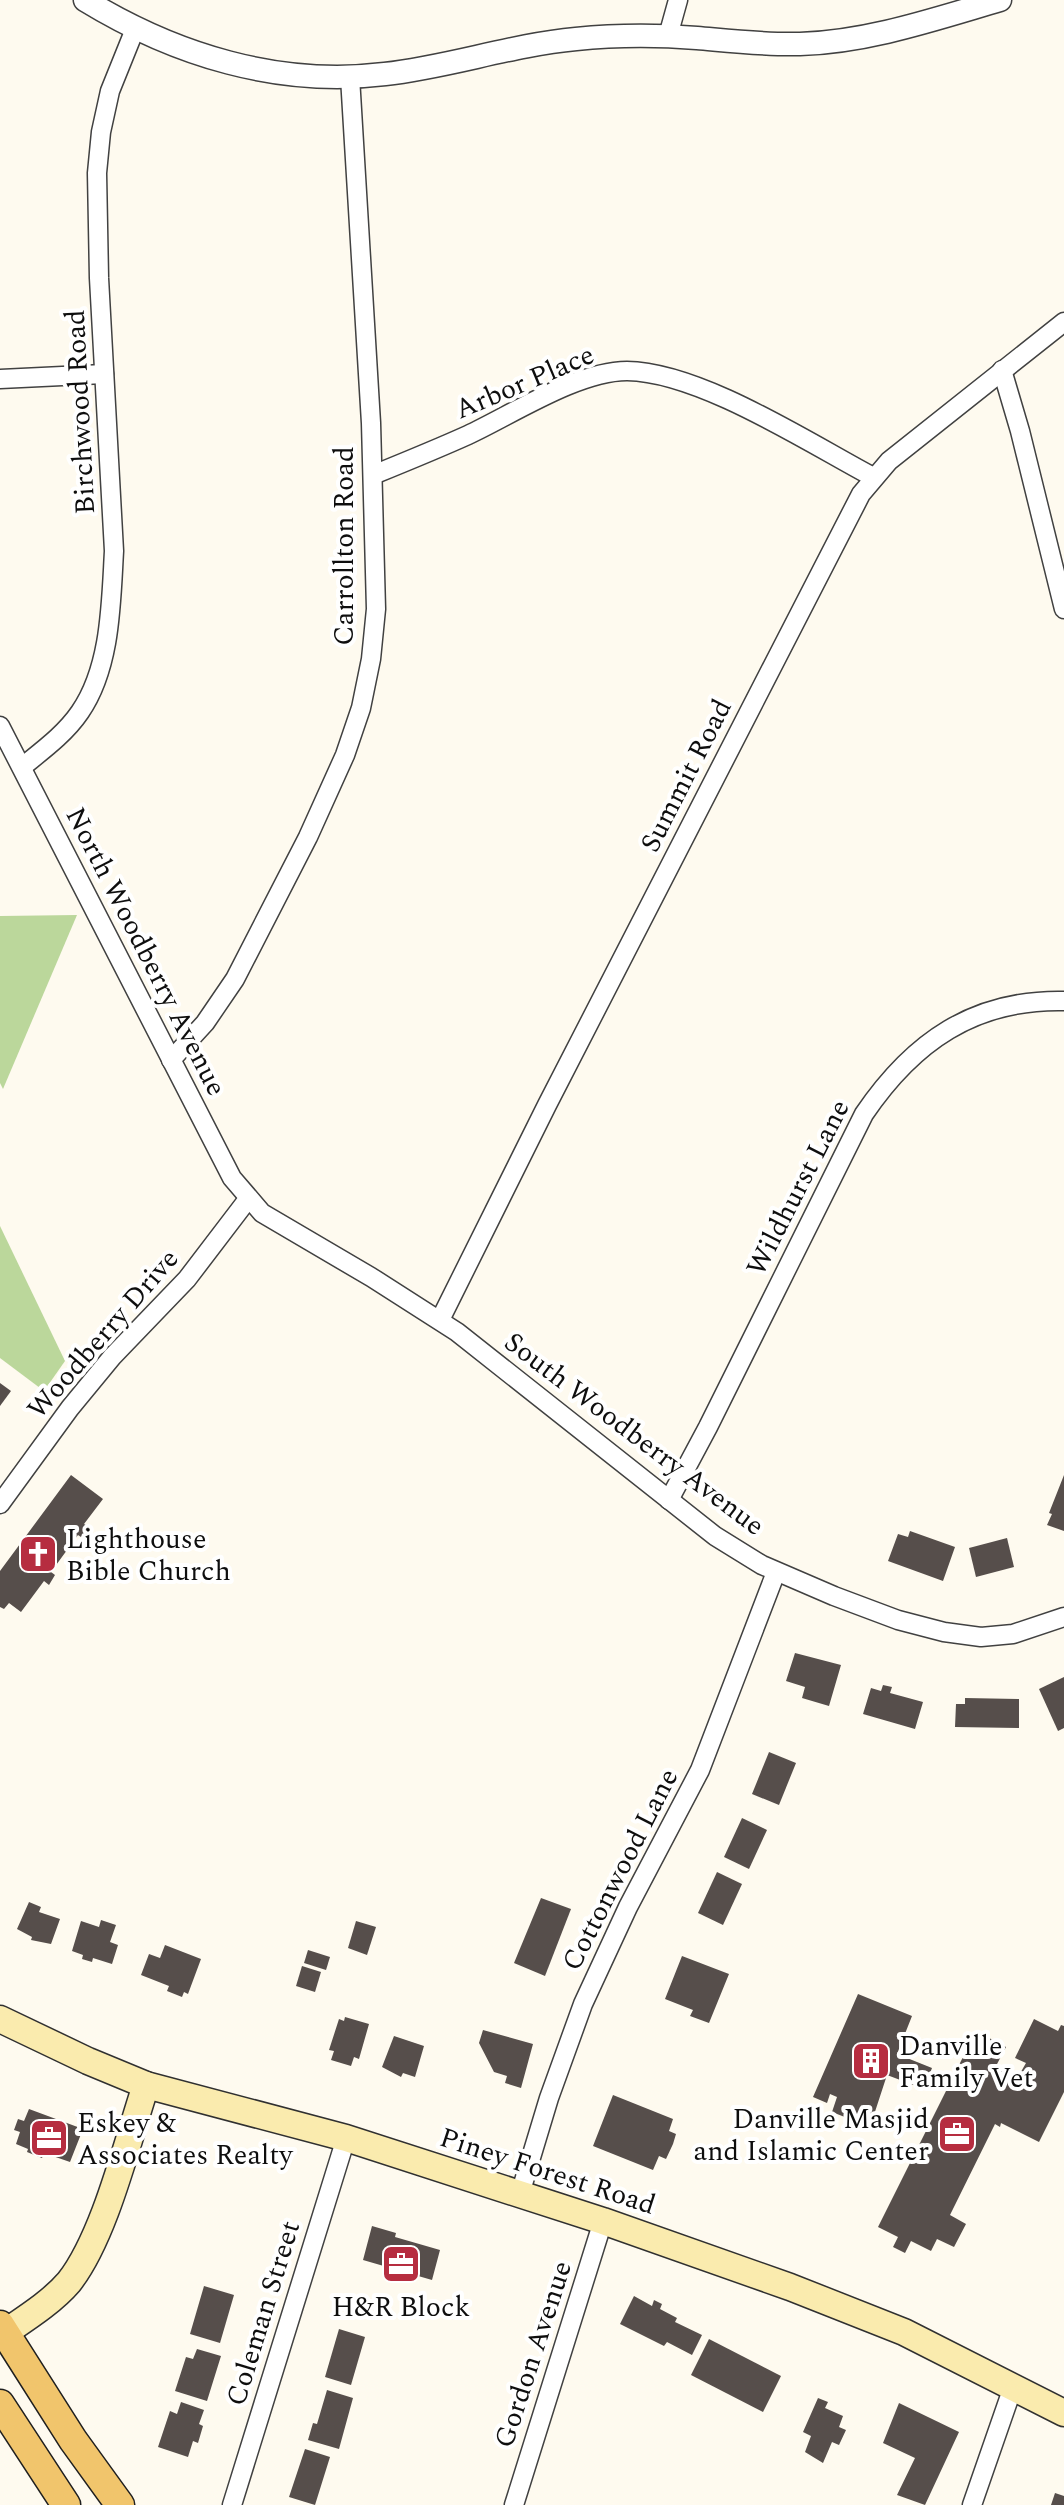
<svg xmlns="http://www.w3.org/2000/svg" width="1064" height="2505" viewBox="0 0 1064 2505" font-family="Spectral,serif">
<style>
.forest{fill:#bbd79b}
.building{fill:#564e4b}
.lines{fill:none;stroke-linecap:round;stroke-linejoin:round}
.minor-casing{stroke:#414141;stroke-width:21}
.tertiary-casing{stroke:#414141;stroke-width:25}
.secondary-casing{stroke:#303030;stroke-width:29}
.primary-casing{stroke:#1f1f1f;stroke-width:31}
.minor{stroke:#fff;stroke-width:18}
.tertiary{stroke:#fff;stroke-width:22}
.secondary{stroke:#faebae;stroke-width:26}
.primary{stroke:#f1c56c;stroke-width:28}
.labels{text-anchor:middle;stroke-width:8;stroke-linejoin:round;paint-order:stroke}
.street-label{font-size:28px;fill:#0e0e0e;stroke:#fff}
.poi-label{font-size:28px;fill:#0e0e0e;stroke:#fff;text-anchor:start}
</style>
<rect width="100%" height="100%" fill="#fefaef"/>
<!-- forest -->
<g class="forest">
<polygon points="77,915 3,1089 0,1083 0,916"/>
<polygon points="0,1226 65,1361 44,1391 0,1358"/>
</g>
<!-- building -->
<g class="building">
<polygon points="0,1383 11,1391 0,1406"/>
<polygon points="71,1475 103,1499 84,1524 89,1527 81,1537 78,1535 51,1572 55,1575 49,1585 44,1581 21,1612 9,1603 4,1609 0,1607 0,1571"/>
<polygon points="1064,1475 1064,1531 1047,1525 1052,1514 1049,1513"/>
<polygon points="910,1531 955,1547 943,1581 888,1561 898,1534 908,1537"/>
<polygon points="1007,1538 1014,1567 976,1577 969,1548"/>
<polygon points="795,1653 841,1665 829,1706 802,1698 805,1687 786,1681"/>
<polygon points="1064,1677 1064,1728 1058,1731 1039,1689"/>
<polygon points="883,1685 892,1687 890,1693 923,1702 915,1729 863,1714 871,1688 881,1691"/>
<polygon points="965,1698 1019,1699 1019,1728 955,1727 956,1704 965,1704"/>
<polygon points="769,1752 796,1763 779,1805 752,1794"/>
<polygon points="742,1818 767,1830 749,1869 724,1857"/>
<polygon points="717,1872 742,1884 723,1925 698,1913"/>
<polygon points="541,1898 571,1909 545,1976 514,1963"/>
<polygon points="29,1902 41,1907 39,1912 60,1919 51,1944 31,1940 32,1937 17,1929"/>
<polygon points="101,1920 116,1925 110,1942 118,1945 112,1964 93,1958 92,1962 82,1959 83,1955 72,1951 81,1921 99,1927"/>
<polygon points="356,1921 376,1927 367,1955 348,1948"/>
<polygon points="165,1945 201,1959 188,1994 184,1992 182,1997 167,1991 169,1986 141,1975 149,1954 160,1958"/>
<polygon points="308,1950 330,1957 326,1970 304,1963"/>
<polygon points="682,1956 729,1974 709,2023 690,2016 693,2010 665,1999"/>
<polygon points="302,1966 321,1972 315,1992 296,1986"/>
<polygon points="858,1994 912,2016 897,2054 932,2068 924,2089 887,2075 870,2127 832,2112 837,2097 830,2094 827,2103 813,2097"/>
<polygon points="345,2017 369,2024 359,2059 354,2057 351,2066 331,2060 334,2051 329,2050 339,2019 344,2021"/>
<polygon points="1034,2019 1058,2031 1061,2025 1064,2026 1064,2092 1039,2142 1001,2123 1000,2127 995,2124 950,2215 966,2224 954,2247 937,2239 931,2251 911,2241 905,2253 893,2247 898,2237 878,2227 976,2031 1006,2047 996,2066 1018,2077 1026,2063 1015,2058"/>
<polygon points="483,2030 533,2044 521,2088 505,2083 507,2076 494,2072 479,2043"/>
<polygon points="394,2036 424,2046 415,2077 403,2073 401,2077 382,2067"/>
<polygon points="613,2095 673,2119 669,2131 676,2134 673,2144 666,2159 659,2156 653,2170 593,2146"/>
<polygon points="29,2109 83,2129 70,2162 44,2153 42,2158 27,2152 28,2149 16,2144 20,2132 14,2130 18,2119 24,2121"/>
<polygon points="372,2226 396,2233 395,2237 440,2250 432,2280 363,2260"/>
<polygon points="204,2286 234,2295 220,2343 190,2334"/>
<polygon points="634,2296 652,2306 654,2300 662,2304 660,2309 677,2318 675,2322 702,2335 692,2355 667,2342 664,2346 620,2324"/>
<polygon points="339,2329 365,2337 351,2385 325,2377"/>
<polygon points="709,2339 781,2376 763,2412 691,2375"/>
<polygon points="197,2349 221,2356 207,2401 175,2391 186,2357 193,2359"/>
<polygon points="327,2390 353,2398 339,2449 308,2440 313,2423 317,2424"/>
<polygon points="818,2398 828,2402 825,2408 843,2416 839,2427 846,2430 839,2445 832,2442 823,2463 805,2452 811,2436 803,2432"/>
<polygon points="181,2402 204,2410 199,2424 203,2426 198,2443 193,2441 188,2457 158,2447 170,2411 177,2414"/>
<polygon points="899,2403 959,2432 925,2505 897,2495 915,2458 883,2443"/>
<polygon points="305,2449 330,2457 315,2505 289,2497"/>
<polygon points="1055,2493 1064,2496 1064,2505 1051,2505"/>
</g>
<g class="lines">
<!-- minor casing -->
<g class="minor-casing">
<g id="minor">
<polyline points="668,36 678,0"/>
<polyline points="1002,370 1020,431 1064,609"/>
<polyline points="0,379 104,374"/>
<path d="M 373,475 C 405,462 437,449 468,435 C 513,414 578,371 627,371 C 700,372 807,442 873,477"/>
<polyline points="0,726 232,1178 262,1213 371,1277 457,1332 715,1536 762,1565 834,1596 898,1620 944,1632 981,1637 1013,1634 1064,1617"/>
<path d="M 22,767 C 43,750 65,734 80,712 C 111,667 111,603 114,551 L 99,278 L 97,173 L 101,132 L 110,91 L 135,29"/>
<polyline points="171,1060 205,1023 235,979 308,837 345,755 361,708 371,659 376,609 371,423 350,77"/>
<polyline points="440,1320 547,1105 861,494 889,461 1064,322"/>
<path d="M 669,1500 L 708,1427 L 864,1114 C 913,1042 974,999 1064,1001"/>
<polyline points="0,1504 70,1408 112,1357 187,1279 248,1199"/>
<polyline points="520,2194 549,2098 583,2004 628,1907 700,1770 776,1572"/>
<polyline points="232,2505 346,2138"/>
<polyline points="514,2505 603,2221"/>
<polyline points="972,2505 1013,2387"/>
</g>
</g>
<!-- tertiary casing -->
<g class="tertiary-casing">
<path id="tertiary" d="M 85,0 C 175,55 278,87 385,74 C 449,67 511,45 576,39 C 616,35 657,35 697,38 C 731,41 765,45 800,44 C 868,42 935,19 1000,0"/>
</g>
<!-- secondary casing -->
<g class="secondary-casing">
<g id="secondary">
<polyline points="0,2019 88,2061 146,2085 346,2138 603,2221 790,2287 904,2332 1064,2413"/>
<path d="M 0,2336 C 23,2320 51,2303 69,2282 C 105,2236 127,2142 146,2085"/>
</g>
</g>
<!-- primary casing -->
<g class="primary-casing">
<g id="primary">
<polyline points="0,2325 73,2440 120,2505"/>
<polyline points="0,2404 66,2505"/>
</g>
</g>
<!-- minor -->
<use href="#minor" class="minor"/>
<!-- tertiary -->
<use href="#tertiary" class="tertiary"/>
<!-- secondary -->
<use href="#secondary" class="secondary"/>
<!-- primary -->
<use href="#primary" class="primary"/>
</g>
<!-- icons -->
<defs>
<g id="church-square" transform="scale(2)"><rect x="-9" y="-9" width="18" height="18" rx="4" fill="#b62d40" stroke="#fff"/><path d="M-1.2-6h2.4v3.5h3.3v2.4h-3.3V6h-2.4V-.1h-3.3v-2.4h3.3Z" fill="#fff"/></g>
<g id="building-square" transform="scale(2)"><rect x="-9" y="-9" width="18" height="18" rx="4" fill="#b62d40" stroke="#fff"/><path d="M-4-6H4V6H1V3H-1V6H-4ZM-2.5-4.3h1.7v1.8h-1.7ZM.8-4.3h1.7v1.8H.8ZM-2.5-1h1.7V.8h-1.7ZM.8-1h1.7V.8H.8Z" fill="#fff"/></g>
<g id="office-square" transform="scale(2)"><rect x="-9" y="-9" width="18" height="18" rx="4" fill="#b62d40" stroke="#fff"/><path d="M-6-3h4V-5.5h4V-3h4V5H-6ZM-1-4.5V-3h2v-1.5ZM-6 0V1H6V0Z" fill="#fff"/></g>
</defs>
<g fill-rule="evenodd">
<use href="#church-square" x="38" y="1554"/>
<use href="#building-square" x="871" y="2061"/>
<use href="#office-square" x="957" y="2134"/>
<use href="#office-square" x="49" y="2138"/>
<use href="#office-square" x="401" y="2264"/>
</g>
<g class="labels">
<!-- street labels -->
<g class="street-label">
<text transform="translate(524 381) rotate(-23)" y="10">Arbor Place</text>
<text transform="translate(79 412) rotate(-93)" y="10">Birchwood Road</text>
<text transform="translate(343 546) rotate(-90)" y="10">Carrollton Road</text>
<text transform="translate(685 775) rotate(-63)" y="10">Summit Road</text>
<text transform="translate(147 951) rotate(63)" y="10">North Woodberry Avenue</text>
<text transform="translate(797 1187) rotate(-63)" y="10">Wildhurst Lane</text>
<text transform="translate(102 1333) rotate(-49)" y="10">Woodberry Drive</text>
<text transform="translate(635 1433) rotate(37)" y="10">South Woodberry Avenue</text>
<text transform="translate(619 1869) rotate(-63)" y="10">Cottonwood Lane</text>
<text transform="translate(548 2170) rotate(18)" y="10">Piney Forest Road</text>
<text transform="translate(262 2313) rotate(-73)" y="10">Coleman Street</text>
<text transform="translate(532 2354) rotate(-72)" y="10">Gordon Avenue</text>
</g>
<!-- poi labels -->
<g class="poi-label">
<text x="66" y="1548">Lighthouse<tspan x="66" dy="32">Bible Church</tspan></text>
<text x="899" y="2055">Danville<tspan x="899" dy="32">Family Vet</tspan></text>
<text x="929" y="2128" text-anchor="end">Danville Masjid<tspan x="929" dy="32">and Islamic Center</tspan></text>
<text x="77" y="2132">Eskey &amp;<tspan x="77" dy="32">Associates Realty</tspan></text>
<text x="401" y="2316" text-anchor="middle">H&amp;R Block</text>
</g>
</g>
</svg>
